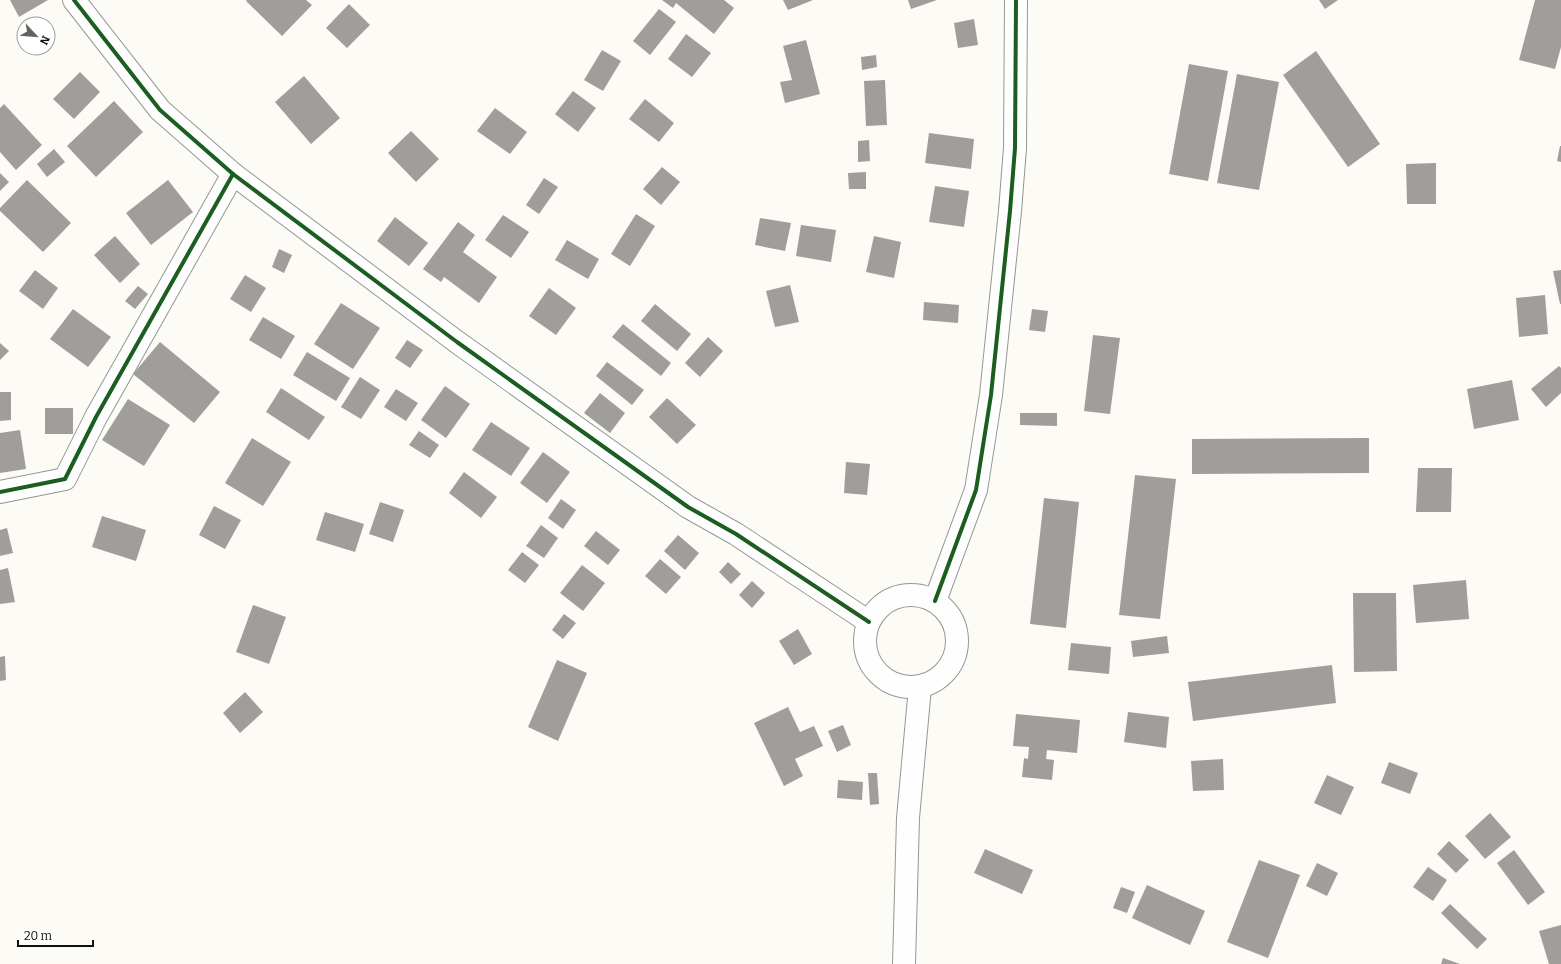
<svg xmlns="http://www.w3.org/2000/svg" width="1561" height="964" viewBox="0 0 1561 964" font-family="Bitter,serif">
<style>
.building{fill:#a09e9b}
.lines{fill:none;stroke-linecap:round;stroke-linejoin:round}
.minor-casing{stroke:#969694;stroke-width:24}
.tertiary-casing{stroke:#969694;stroke-width:24}
.minor{stroke:#fffefe;stroke-width:22}
.tertiary{stroke:#fffefe;stroke-width:22}
.cycleway-casing{stroke:#fff;stroke-width:6}
.cycleway{stroke:#1b5e20;stroke-width:4}
</style>
<rect width="100%" height="100%" fill="#fcfbf6"/>
<!-- building -->
<g class="building">
<polygon points="10,0 48,0 19,17"/>
<polygon points="247,0 306,0 312,5 282,36 246,1"/>
<polygon points="662,0 724,0 734,8 714,34 676,3 673,8"/>
<polygon points="783,0 813,0 788,10"/>
<polygon points="908,0 937,0 911,9"/>
<polygon points="1319,0 1338,0 1325,9"/>
<polygon points="1535,0 1561,0 1561,47 1555,69 1519,60"/>
<polygon points="349,4 370,25 347,48 326,28"/>
<polygon points="659,9 676,22 650,55 633,41"/>
<polygon points="974,19 978,45 958,48 954,23"/>
<polygon points="686,34 711,53 692,77 668,59"/>
<polygon points="806,40 820,94 785,103 780,82 792,80 783,46"/>
<polygon points="602,50 621,61 603,91 584,80"/>
<polygon points="1316,51 1380,144 1348,167 1283,75"/>
<polygon points="876,55 877,67 862,70 861,57"/>
<polygon points="1189,64 1228,71 1208,181 1169,174"/>
<polygon points="80,72 100,92 74,119 53,99"/>
<polygon points="1237,74 1279,82 1259,190 1217,183"/>
<polygon points="304,76 340,118 311,144 275,102"/>
<polygon points="885,80 887,125 866,126 864,81"/>
<polygon points="573,91 596,108 578,132 555,114"/>
<polygon points="645,99 674,123 659,142 629,119"/>
<polygon points="114,101 143,132 96,177 67,146"/>
<polygon points="4,104 42,145 16,170 0,152 0,108"/>
<polygon points="495,108 527,132 510,154 477,131"/>
<polygon points="411,131 439,159 416,182 388,153"/>
<polygon points="929,133 974,139 971,169 925,163"/>
<polygon points="869,140 870,161 858,162 858,141"/>
<polygon points="1560,146 1561,146 1561,162 1557,161"/>
<polygon points="54,149 65,162 47,177 37,164"/>
<polygon points="1436,163 1436,204 1407,204 1406,164"/>
<polygon points="662,167 680,182 661,205 643,189"/>
<polygon points="866,172 866,189 849,189 848,173"/>
<polygon points="0,173 9,182 0,191"/>
<polygon points="544,178 558,187 539,214 526,205"/>
<polygon points="27,180 71,223 43,252 0,211 0,208"/>
<polygon points="168,180 193,212 151,245 126,213"/>
<polygon points="935,186 969,191 964,227 929,222"/>
<polygon points="636,214 655,226 630,266 611,254"/>
<polygon points="503,215 529,232 511,258 485,240"/>
<polygon points="395,217 428,243 409,266 377,241"/>
<polygon points="760,218 791,223 785,251 755,245"/>
<polygon points="458,222 475,235 463,252 497,277 479,303 444,277 441,282 423,269"/>
<polygon points="801,225 836,230 831,262 796,256"/>
<polygon points="115,236 140,264 120,283 94,255"/>
<polygon points="874,236 901,242 894,278 866,272"/>
<polygon points="567,240 599,259 588,279 555,260"/>
<polygon points="279,249 292,255 284,273 272,267"/>
<polygon points="35,270 58,288 43,309 19,291"/>
<polygon points="1561,270 1561,304 1560,304 1553,271"/>
<polygon points="245,275 266,288 251,312 230,299"/>
<polygon points="790,285 799,322 775,327 766,291"/>
<polygon points="138,286 148,294 135,309 125,301"/>
<polygon points="549,288 576,308 556,335 529,316"/>
<polygon points="1545,295 1548,334 1519,337 1516,298"/>
<polygon points="924,302 959,305 958,323 923,320"/>
<polygon points="341,303 380,328 353,369 314,344"/>
<polygon points="655,304 691,334 677,351 641,321"/>
<polygon points="73,309 111,337 88,367 50,339"/>
<polygon points="1032,309 1048,311 1045,332 1029,330"/>
<polygon points="263,317 295,336 281,359 249,340"/>
<polygon points="623,324 671,363 661,376 612,337"/>
<polygon points="1093,335 1120,338 1110,414 1084,411"/>
<polygon points="708,337 723,351 700,377 685,363"/>
<polygon points="407,340 423,350 410,368 395,358"/>
<polygon points="160,342 220,392 194,423 133,374"/>
<polygon points="0,343 9,351 0,360"/>
<polygon points="307,352 350,378 336,401 293,375"/>
<polygon points="607,362 644,390 632,405 596,376"/>
<polygon points="1559,366 1561,368 1561,393 1546,407 1531,389"/>
<polygon points="360,377 380,390 361,419 341,407"/>
<polygon points="1512,380 1519,420 1474,429 1467,389"/>
<polygon points="445,386 470,404 446,438 421,420"/>
<polygon points="281,388 325,417 309,440 266,412"/>
<polygon points="396,389 418,403 406,421 384,407"/>
<polygon points="0,392 11,392 11,420 0,421"/>
<polygon points="600,393 625,413 610,433 584,413"/>
<polygon points="667,398 696,425 677,444 649,417"/>
<polygon points="128,399 170,425 144,466 102,440"/>
<rect x="45" y="408" width="28" height="26"/>
<polygon points="1020,413 1057,413 1057,426 1020,425"/>
<polygon points="491,422 530,448 511,476 472,450"/>
<polygon points="20,430 26,469 0,473 0,433"/>
<polygon points="419,431 439,445 430,458 409,445"/>
<polygon points="252,438 291,462 263,506 225,483"/>
<polygon points="1369,438 1369,473 1192,474 1192,439"/>
<polygon points="543,452 570,472 547,503 520,483"/>
<polygon points="846,462 870,464 867,495 844,493"/>
<polygon points="1418,468 1452,468 1451,512 1416,512"/>
<polygon points="464,472 497,497 481,518 449,493"/>
<polygon points="1135,475 1176,479 1160,619 1119,615"/>
<polygon points="1044,498 1079,502 1066,628 1030,624"/>
<polygon points="561,499 576,510 563,529 548,518"/>
<polygon points="380,502 404,510 393,542 369,534"/>
<polygon points="214,506 241,520 225,549 199,535"/>
<polygon points="325,512 364,524 355,552 316,540"/>
<polygon points="102,516 146,530 136,561 92,547"/>
<polygon points="541,525 558,538 544,558 526,546"/>
<polygon points="7,528 13,553 0,556 0,530"/>
<polygon points="596,531 620,550 608,565 584,546"/>
<polygon points="678,535 699,553 685,570 664,551"/>
<polygon points="522,552 539,565 525,583 508,570"/>
<polygon points="660,559 681,577 666,594 645,576"/>
<polygon points="728,562 741,574 731,584 719,572"/>
<polygon points="582,565 605,583 583,611 560,593"/>
<polygon points="8,568 15,602 0,604 0,570"/>
<polygon points="1466,580 1469,619 1416,623 1413,585"/>
<polygon points="752,581 765,593 752,608 739,595"/>
<polygon points="1353,593 1396,593 1397,671 1354,672"/>
<polygon points="253,605 286,617 269,664 236,652"/>
<polygon points="564,614 576,623 563,639 552,630"/>
<polygon points="798,629 812,654 794,665 779,641"/>
<polygon points="1167,636 1169,653 1133,657 1131,641"/>
<polygon points="1071,643 1111,647 1109,674 1068,670"/>
<polygon points="5,656 6,680 0,681 0,657"/>
<polygon points="557,660 587,673 558,741 528,727"/>
<polygon points="1332,665 1336,703 1193,721 1188,682"/>
<polygon points="245,692 263,712 240,733 223,713"/>
<polygon points="788,707 800,732 814,726 823,746 795,759 803,776 784,786 754,723"/>
<polygon points="1128,712 1169,717 1166,748 1124,742"/>
<polygon points="1016,714 1080,720 1077,753 1047,750 1046,759 1054,760 1052,780 1022,777 1024,758 1028,759 1029,747 1013,746"/>
<polygon points="843,725 851,745 837,752 828,731"/>
<polygon points="1223,759 1224,790 1193,791 1191,761"/>
<polygon points="1389,762 1418,773 1410,794 1381,783"/>
<polygon points="868,773 877,773 879,804 870,805"/>
<polygon points="1327,775 1354,787 1341,815 1314,803"/>
<polygon points="838,780 863,782 862,800 837,798"/>
<polygon points="1490,813 1511,837 1485,859 1465,836"/>
<polygon points="1449,841 1469,860 1456,873 1437,854"/>
<polygon points="985,849 1033,870 1022,894 974,873"/>
<polygon points="1514,850 1545,892 1528,905 1497,863"/>
<polygon points="1259,860 1300,875 1268,958 1227,942"/>
<polygon points="1317,863 1338,873 1327,896 1306,886"/>
<polygon points="1428,867 1447,880 1433,901 1413,887"/>
<polygon points="1147,885 1205,911 1190,945 1132,918"/>
<polygon points="1121,887 1135,892 1127,913 1113,908"/>
<polygon points="1450,904 1487,939 1477,949 1441,913"/>
<polygon points="1561,925 1561,964 1549,964 1539,931"/>
<polygon points="1443,958 1460,964 1441,964"/>
</g>
<g class="lines">
<!-- minor casing -->
<g class="minor-casing">
<g id="minor">
<polyline points="74,0 160,110 233,174 457,342 688,507 736,534 869,622"/>
<polyline points="0,492 65,479 96,417 233,174"/>
</g>
</g>
<!-- tertiary casing -->
<g class="tertiary-casing">
<g id="tertiary">
<circle cx="911" cy="641" r="46"/>
<polyline points="935,601 976,490 991,395 1010,211 1015,148 1016,0"/>
<polyline points="904,964 908,818 920,687"/>
</g>
</g>
<!-- minor -->
<use href="#minor" class="minor"/>
<!-- tertiary -->
<use href="#tertiary" class="tertiary"/>
<!-- cycleway casing -->
<g class="cycleway-casing">
<g id="cycleway">
<polyline points="74,0 160,110 233,174 457,342 688,507 736,534 869,622"/>
<polyline points="0,492 65,479 96,417 233,174"/>
<polyline points="935,601 976,490 991,395 1010,211 1015,148 1016,0"/>
</g>
</g>
<!-- cycleway -->
<use href="#cycleway" class="cycleway"/>
</g>
<!-- north arrow -->
<g transform="translate(36 36) rotate(116)"><circle r="19" fill="#ffffff" stroke="#9f9f9f"/>
<path d="M0-3L7 15L0 10L-7 15Z" fill="#636260"/>
<text y="-6" font-size="11" font-weight="bold" text-anchor="middle" fill="#101010">N</text>
</g>
<!-- scale -->
<path d="M18 940v6h75v-6" fill="none" stroke="#101010" stroke-width="2"/>
<text x="24" y="940" font-size="12" fill="#101010" stroke="#ffffff" stroke-width="3" paint-order="stroke">20 m</text>
</svg>
